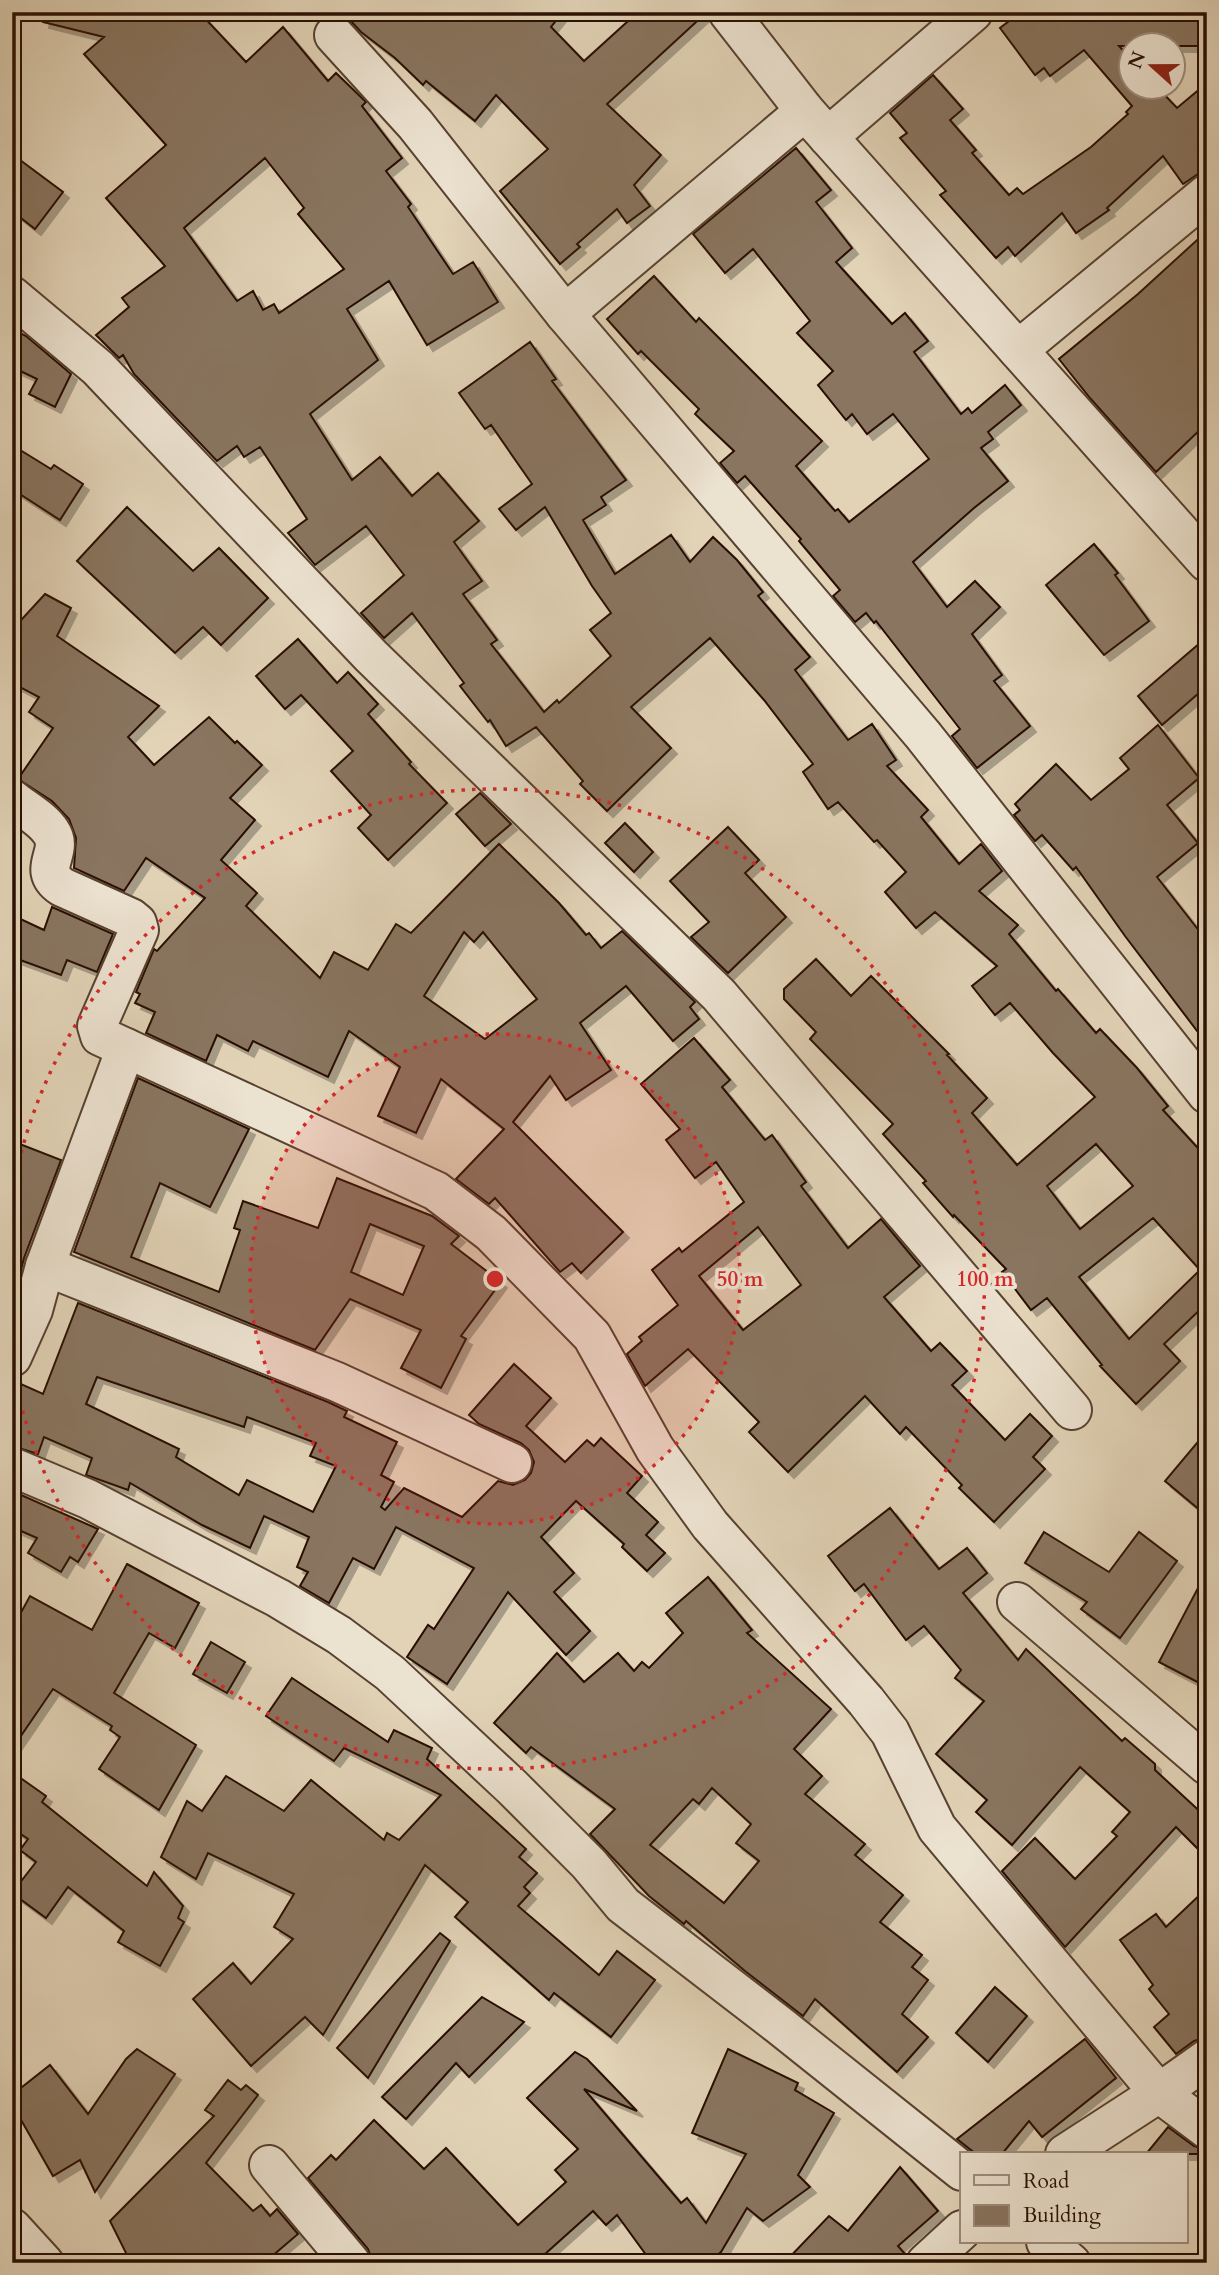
<svg xmlns="http://www.w3.org/2000/svg" width="1219" height="2275" viewBox="0 0 1219 2275" font-family="Cardo,serif">
<style>
.building{fill:#897561;stroke:#291003;stroke-width:2;fill-rule:evenodd;filter:url(#shadow)}
.lines{fill:none;stroke-linecap:round;stroke-linejoin:round}
.minor-casing{stroke:#574130;stroke-width:42}
.minor{stroke:#ece2d0;stroke-width:38}
.ring{fill:none;stroke:#d62828;stroke-width:3.5;stroke-dasharray:3.5 7}
.centre{fill:#d62828;stroke:#ece2d0;stroke-width:3.5}
.ring-label{font-size:21px;text-anchor:middle;font-weight:bold;fill:#d62828;stroke:#ece2d0;stroke-width:7;stroke-linejoin:round;paint-order:stroke}
</style>
<defs>
<filter id="shadow"><feDropShadow dx="6" dy="6" stdDeviation="0" flood-color="#0004"/></filter>
</defs>
<rect width="100%" height="100%" fill="#e2d3b7"/>
<filter id="stains"><feTurbulence type="fractalNoise" baseFrequency=".00286" numOctaves="4"/><feColorMatrix values="0 0 0 0 .2 0 0 0 0 .09 0 0 0 0 .02 0 0 0 .5 -.17"/></filter>
<radialGradient id="worn" r=".72"><stop offset=".6" stop-color="#630" stop-opacity="0"/><stop offset="1" stop-color="#630" stop-opacity=".3"/></radialGradient>
<!-- building -->
<g class="building">
<path d="M 45,12 L 199,12 L 246,62 L 283,27 L 328,81 L 336,73 L 366,102 L 362,106 L 402,158 L 386,171 L 411,204 L 408,207 L 453,274 L 473,262 L 498,302 L 427,345 L 389,281 L 347,309 L 378,360 L 310,414 L 352,480 L 380,457 L 412,496 L 438,473 L 479,521 L 454,542 L 482,581 L 463,594 L 497,640 L 491,644 L 544,712 L 557,700 L 559,703 L 611,656 L 590,630 L 611,613 L 592,586 L 545,507 L 516,530 L 499,509 L 532,484 L 491,425 L 485,429 L 459,393 L 530,342 L 556,379 L 552,381 L 626,480 L 601,497 L 606,505 L 583,520 L 615,574 L 671,535 L 690,562 L 713,537 L 737,560 L 763,592 L 758,596 L 810,657 L 795,670 L 848,740 L 872,724 L 896,760 L 887,766 L 928,810 L 921,817 L 959,864 L 981,844 L 1002,871 L 979,891 L 1018,925 L 1009,934 L 1056,991 L 1058,989 L 1096,1033 L 1100,1029 L 1137,1068 L 1168,1106 L 1163,1110 L 1207,1158 L 1207,1303 L 1164,1344 L 1180,1361 L 1136,1404 L 1100,1366 L 1102,1365 L 1047,1298 L 1031,1310 L 1002,1272 L 1006,1269 L 954,1215 L 953,1217 L 923,1183 L 926,1181 L 883,1134 L 893,1124 L 810,1039 L 816,1032 L 784,999 L 784,989 L 816,959 L 851,996 L 871,976 L 949,1054 L 947,1055 L 987,1098 L 972,1113 L 1017,1165 L 1095,1097 L 1053,1053 L 1010,1003 L 995,1015 L 972,986 L 997,966 L 935,912 L 916,928 L 885,892 L 906,872 L 877,840 L 874,842 L 838,802 L 828,809 L 803,772 L 813,764 L 764,700 L 710,638 L 631,707 L 671,748 L 607,811 L 580,784 L 583,781 L 536,727 L 506,746 L 490,720 L 488,722 L 460,686 L 464,683 L 412,613 L 384,638 L 361,613 L 404,575 L 366,526 L 315,565 L 288,533 L 307,519 L 260,447 L 244,457 L 237,446 L 217,461 L 134,374 L 123,355 L 119,358 L 96,335 L 129,307 L 122,298 L 165,266 L 106,198 L 166,145 L 84,54 L 104,37 L 43,22 ZM 265,158 L 304,208 L 298,214 L 344,269 L 279,313 L 274,304 L 263,310 L 253,291 L 237,301 L 184,228 ZM 1096,1144 L 1133,1186 L 1080,1229 L 1047,1186 ZM 1153,1218 L 1200,1270 L 1129,1339 L 1079,1277 Z"/>
<polygon points="335,12 563,12 551,27 584,61 638,12 707,12 607,104 661,155 634,185 650,206 627,223 617,209 577,244 580,247 560,264 500,191 548,149 496,95 475,121 426,81 423,85 395,58 361,32 350,20"/>
<polygon points="1021,12 1207,12 1207,46 1119,46 1131,59 1131,88 1158,88 1177,108 1207,83 1207,168 1183,184 1163,156 1107,208 1109,210 1076,233 1062,213 1015,256 1008,247 996,258 940,195 946,191 900,138 907,133 890,113 933,75 963,109 950,120 976,150 972,153 1009,195 1017,188 1023,194 1091,147 1128,114 1126,112 1132,106 1084,50 1050,76 1044,68 1035,75 1000,28"/>
<polygon points="796,148 831,190 816,202 852,248 836,262 892,324 905,313 928,341 914,352 961,414 968,408 972,413 1005,385 1021,405 988,432 993,439 981,448 1008,481 974,508 913,562 947,607 975,581 1000,607 972,634 1002,675 994,681 1030,726 977,768 952,736 960,729 876,621 874,623 866,613 855,622 833,596 840,590 799,541 801,539 745,476 737,483 720,463 734,451 695,414 699,409 641,351 638,354 607,319 654,276 696,322 699,318 822,441 796,466 835,511 838,509 849,522 929,459 893,414 867,434 852,414 846,420 818,385 833,371 797,333 810,321 753,249 725,273 693,234"/>
<polygon points="12,154 63,192 35,229 12,211"/>
<polygon points="1207,231 1207,423 1156,472 1090,398 1059,359 1138,294"/>
<polygon points="12,329 26,336 71,374 55,407 29,394 37,379 12,367"/>
<polygon points="12,445 51,469 54,465 83,484 60,520 12,489"/>
<polygon points="127,507 193,571 219,548 268,598 221,645 203,627 175,653 77,561"/>
<polygon points="1094,544 1118,573 1115,575 1149,621 1104,655 1046,585"/>
<path d="M 45,594 L 71,608 L 57,636 L 159,706 L 128,737 L 154,765 L 209,717 L 235,743 L 237,741 L 262,765 L 230,798 L 255,820 L 221,860 L 257,893 L 246,906 L 320,978 L 334,952 L 368,970 L 396,924 L 411,933 L 499,844 L 559,903 L 586,935 L 589,933 L 601,948 L 622,931 L 695,1002 L 690,1007 L 699,1019 L 673,1041 L 626,986 L 580,1023 L 611,1070 L 566,1100 L 550,1076 L 513,1122 L 623,1232 L 581,1273 L 572,1263 L 560,1272 L 495,1198 L 489,1204 L 456,1179 L 504,1129 L 441,1079 L 416,1133 L 378,1116 L 400,1067 L 349,1031 L 328,1077 L 253,1041 L 248,1051 L 217,1035 L 206,1061 L 146,1033 L 155,1012 L 135,1003 L 140,994 L 136,992 L 154,949 L 157,951 L 205,898 L 146,858 L 124,891 L 74,868 L 76,838 L 69,819 L 52,801 L 18,779 L 53,728 L 29,712 L 39,697 L 12,683 L 12,630 ZM 464,932 L 474,942 L 483,932 L 537,999 L 485,1039 L 424,996 Z"/>
<polygon points="1207,637 1207,686 1162,725 1138,696"/>
<polygon points="298,639 337,683 348,672 378,704 368,714 411,762 409,764 447,803 388,860 358,828 371,815 331,771 353,751 301,695 285,709 256,676"/>
<polygon points="1158,725 1199,778 1167,805 1198,843 1157,877 1207,941 1207,1044 1125,936 1076,867 1073,870 1042,835 1035,841 1014,815 1020,810 1015,804 1056,764 1091,800 1129,769 1120,758"/>
<polygon points="480,793 511,824 485,846 456,814"/>
<polygon points="625,823 653,852 634,872 605,843"/>
<polygon points="728,827 759,860 745,873 786,917 728,973 691,937 709,922 670,881"/>
<polygon points="52,907 113,934 97,972 67,960 61,975 12,957 12,915 44,930"/>
<path d="M 694,1038 L 730,1080 L 722,1087 L 765,1140 L 772,1135 L 806,1182 L 801,1186 L 848,1248 L 881,1219 L 920,1266 L 884,1297 L 931,1351 L 940,1343 L 967,1371 L 952,1385 L 1005,1440 L 1030,1414 L 1052,1436 L 1033,1457 L 1045,1469 L 994,1522 L 959,1488 L 962,1485 L 906,1427 L 900,1434 L 865,1396 L 788,1472 L 749,1432 L 759,1422 L 688,1349 L 645,1386 L 627,1354 L 642,1341 L 639,1337 L 678,1305 L 652,1270 L 679,1248 L 682,1252 L 744,1202 L 716,1162 L 695,1178 L 666,1140 L 680,1129 L 641,1084 ZM 758,1227 L 801,1285 L 743,1330 L 699,1276 Z"/>
<path d="M 138,1078 L 249,1129 L 210,1207 L 160,1183 L 131,1257 L 219,1292 L 240,1230 L 234,1228 L 243,1201 L 318,1228 L 337,1178 L 432,1216 L 459,1236 L 451,1244 L 501,1282 L 461,1336 L 466,1339 L 441,1388 L 401,1368 L 421,1330 L 350,1299 L 315,1350 L 74,1252 ZM 370,1224 L 424,1246 L 403,1295 L 351,1272 Z"/>
<polygon points="12,1141 61,1160 24,1258 15,1294 12,1294"/>
<path d="M 78,1303 L 328,1402 L 347,1411 L 344,1417 L 397,1442 L 381,1475 L 394,1482 L 381,1507 L 385,1510 L 404,1488 L 462,1517 L 498,1481 L 513,1485 L 525,1480 L 531,1473 L 534,1462 L 529,1450 L 521,1443 L 479,1424 L 469,1415 L 514,1364 L 551,1398 L 526,1426 L 565,1462 L 587,1440 L 594,1446 L 601,1438 L 642,1476 L 627,1493 L 658,1522 L 646,1535 L 665,1553 L 647,1571 L 622,1547 L 624,1544 L 576,1501 L 541,1537 L 574,1573 L 554,1592 L 590,1631 L 566,1655 L 508,1592 L 447,1684 L 407,1657 L 428,1625 L 434,1629 L 474,1568 L 396,1527 L 374,1569 L 353,1558 L 329,1603 L 300,1586 L 308,1572 L 297,1567 L 309,1537 L 264,1516 L 250,1548 L 202,1525 L 130,1483 L 128,1490 L 86,1475 L 92,1458 L 44,1437 L 38,1454 L 12,1446 L 12,1380 L 43,1394 ZM 97,1377 L 244,1427 L 247,1417 L 316,1443 L 310,1456 L 336,1466 L 313,1512 L 247,1480 L 239,1495 L 176,1457 L 179,1449 L 86,1404 Z"/>
<polygon points="1207,1431 1207,1516 1165,1481"/>
<polygon points="12,1491 98,1529 78,1562 70,1557 61,1572 28,1553 37,1538 12,1527"/>
<polygon points="890,1508 939,1569 967,1548 987,1573 963,1593 1018,1660 1026,1649 1122,1741 1125,1738 1155,1764 1155,1770 1207,1818 1207,1858 1176,1827 1065,1947 1002,1871 1035,1838 1075,1879 1117,1836 1112,1832 1130,1812 1080,1767 1012,1845 976,1812 987,1800 936,1754 984,1701 955,1678 961,1670 924,1626 906,1640 864,1584 855,1591 828,1556"/>
<polygon points="1044,1532 1109,1572 1139,1532 1177,1561 1120,1638 1081,1609 1087,1602 1025,1563"/>
<polygon points="127,1564 199,1603 175,1648 149,1633 114,1693 196,1745 159,1810 99,1769 120,1737 110,1730 112,1726 53,1689 12,1749 12,1629 30,1596 92,1630"/>
<polygon points="1207,1571 1207,1687 1159,1662"/>
<path d="M 708,1577 L 752,1630 L 747,1633 L 831,1709 L 794,1749 L 822,1776 L 805,1794 L 865,1844 L 855,1855 L 903,1895 L 880,1922 L 922,1955 L 912,1967 L 928,1980 L 902,2014 L 928,2037 L 897,2072 L 815,1999 L 803,2016 L 745,1971 L 686,1921 L 684,1924 L 649,1896 L 590,1834 L 615,1809 L 531,1747 L 526,1753 L 494,1723 L 557,1653 L 584,1682 L 618,1653 L 634,1671 L 642,1662 L 649,1668 L 683,1633 L 666,1613 ZM 712,1788 L 751,1824 L 736,1843 L 759,1861 L 724,1903 L 650,1845 L 693,1799 L 699,1804 Z"/>
<polygon points="211,1642 245,1662 227,1693 193,1674"/>
<polygon points="292,1678 388,1742 394,1730 432,1748 427,1759 526,1849 519,1857 537,1873 524,1887 530,1893 518,1906 599,1975 617,1951 655,1980 611,2037 554,1993 549,2000 455,1917 468,1902 425,1865 323,2035 305,2017 251,2066 193,1999 233,1963 251,1984 293,1939 274,1927 294,1894 208,1853 196,1879 161,1857 187,1801 202,1811 226,1776 284,1811 311,1780 384,1840 387,1833 399,1840 441,1795 344,1748 334,1761 266,1716"/>
<polygon points="12,1772 46,1796 42,1802 147,1886 154,1872 183,1906 178,1918 184,1922 160,1966 118,1942 124,1931 68,1887 46,1918 12,1893 36,1862 20,1850 28,1839 12,1828"/>
<polygon points="1207,1888 1207,2037 1194,2041 1176,2054 1154,2027 1169,2014 1149,1989 1153,1985 1120,1940 1156,1914 1166,1927"/>
<polygon points="440,1933 450,1941 368,2078 337,2048"/>
<polygon points="995,1987 1027,2016 988,2062 956,2033"/>
<polygon points="482,1997 524,2022 469,2077 456,2063 406,2119 382,2097"/>
<polygon points="1085,2039 1116,2078 1042,2137 1029,2121 1002,2154 976,2154 957,2139"/>
<polygon points="137,2049 175,2074 95,2192 80,2160 53,2176 12,2104 12,2095 50,2065 88,2114 126,2059"/>
<polygon points="728,2049 798,2083 795,2090 834,2113 798,2175 810,2187 763,2221 747,2208 721,2252 706,2263 652,2263 617,2215 606,2225 593,2211 535,2263 373,2263 368,2249 308,2178 331,2155 336,2160 374,2120 424,2169 446,2148 518,2225 566,2182 555,2170 578,2149 527,2098 575,2052 587,2059 637,2111 584,2089 681,2203 687,2198 706,2223 746,2154 692,2133"/>
<polygon points="228,2080 241,2090 246,2085 258,2095 206,2163 253,2211 261,2205 270,2216 277,2209 298,2234 264,2263 131,2263 110,2221 214,2116 205,2110"/>
<polygon points="1168,2127 1194,2146 1207,2150 1207,2154 1146,2154"/>
<polygon points="900,2167 938,2211 898,2246 906,2255 905,2263 784,2263 829,2216 848,2231"/>
</g>
<g class="lines">
<!-- minor casing -->
<g class="minor-casing">
<g id="minor">
<polyline points="728,12 805,111 1207,562"/>
<polyline points="334,35 415,124 565,314 923,735 1207,1094"/>
<polyline points="828,137 973,12"/>
<polyline points="12,296 98,368 371,656 719,995 1072,1410"/>
<polyline points="565,314 805,111"/>
<polyline points="1018,350 1207,194"/>
<path d="M 12,799 C 24,809 43,819 51,832 C 65,852 35,869 62,887 L 131,918 L 137,923 L 139,930 L 97,1026 L 100,1036 L 436,1191 L 491,1233 L 592,1336 L 655,1449 L 710,1525 L 866,1701 L 890,1732 L 937,1828 L 1159,2093 L 1065,2154"/>
<polyline points="45,1266 337,1382 512,1463"/>
<polyline points="12,1357 33,1310 45,1266 126,1048"/>
<polyline points="12,1467 88,1499 278,1598 339,1635 390,1673 512,1787 589,1864 623,1905 779,2025 962,2171"/>
<polyline points="1017,1602 1207,1765"/>
<polyline points="1207,2059 1159,2093 1207,2129"/>
<polyline points="269,2165 351,2263"/>
<polyline points="12,2228 44,2263"/>
<polyline points="1046,2242 1071,2263"/>
<polyline points="926,2263 962,2230"/>
</g>
</g>
<!-- minor -->
<use href="#minor" class="minor"/>
</g>
<!-- distance rings -->
<circle cx="495" cy="1279" r="245" fill="#d62828" fill-opacity=".12"/>
<g class="ring">
<circle cx="495" cy="1279" r="245"/>
<path d="M12 1194A490 490 0 1 1 12 1364"/>
</g>
<circle cx="495" cy="1279" r="10" class="centre"/>
<g class="ring-label">
<text x="740" y="1286">50 m</text>
<text x="985" y="1286">100 m</text>
</g>
<!-- margin -->
<rect width="1219" height="2275" fill="none" stroke="#e2d3b7" stroke-width="42"/>
<rect x="14" y="14" width="1191" height="2247" fill="none" stroke="#291003" stroke-width="3.5"/>
<rect x="21" y="21" width="1177" height="2233" fill="none" stroke="#291003" stroke-width="2"/>
<!-- legend -->
<rect x="960" y="2152" width="228" height="91" fill="#ece2d0" stroke="#9e8e7e" stroke-width="2"/>
<rect x="974" y="2175" width="35" height="10" fill="#ece2d0" stroke="#9e8e7e" stroke-width="2"/>
<text x="1023" y="2188" font-size="21" fill="#291003">Road</text>
<rect x="974" y="2205" width="35" height="21" fill="#897561" stroke="#9e8e7e" stroke-width="2"/>
<text x="1023" y="2222" font-size="21" fill="#291003">Building</text>
<!-- north arrow -->
<g transform="translate(1152 66) rotate(291)"><circle r="33" fill="#ece2d0" stroke="#9e8e7e" stroke-width="2"/>
<path d="M0-5L12 26L0 18L-12 26Z" fill="#8f2418"/>
<text y="-10" font-size="19" font-weight="bold" text-anchor="middle" fill="#291003">N</text>
</g>
<rect width="100%" height="100%" filter="url(#stains)"/>
<rect width="100%" height="100%" fill="url(#worn)"/>
</svg>
